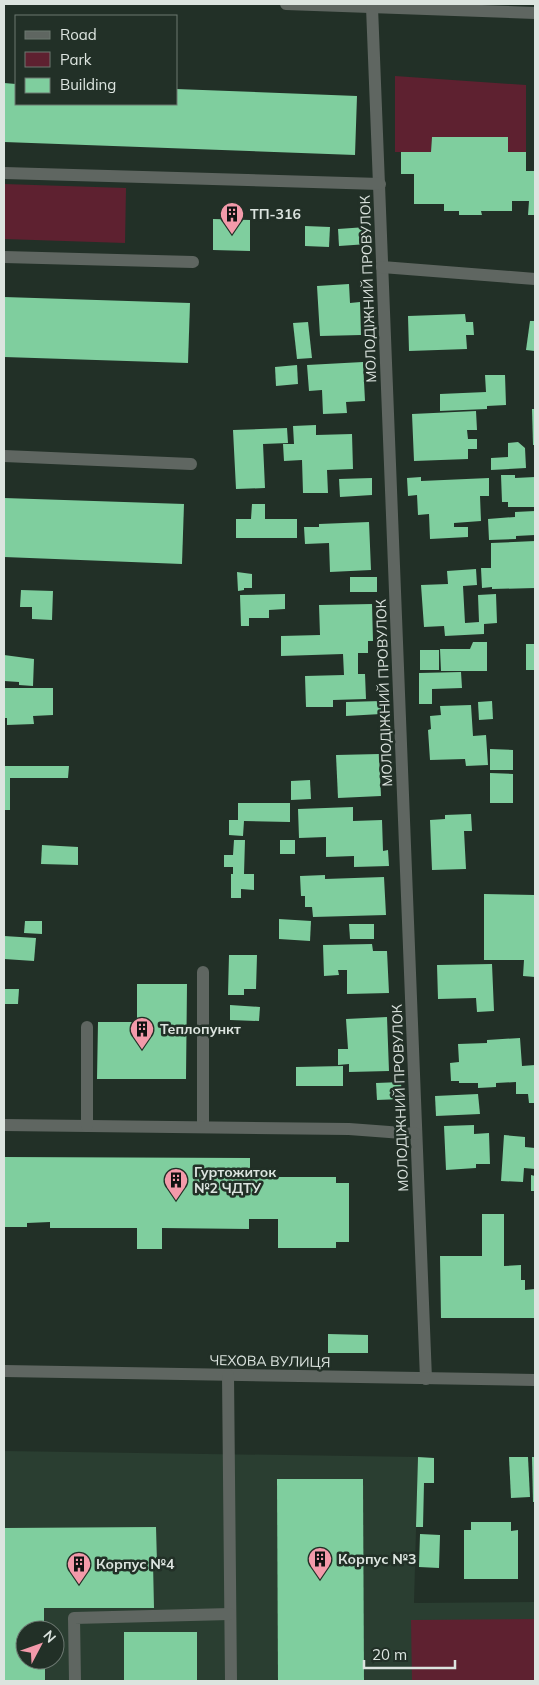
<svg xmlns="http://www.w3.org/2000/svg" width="539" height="1685" viewBox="0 0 539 1685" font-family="Mulish,sans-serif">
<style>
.built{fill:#2a3e31;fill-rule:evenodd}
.green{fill:#5e2130}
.building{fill:#7fce9e}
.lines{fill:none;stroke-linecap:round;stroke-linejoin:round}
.minor{stroke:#5f6661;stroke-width:12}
.labels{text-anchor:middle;stroke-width:5;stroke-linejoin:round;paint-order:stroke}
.poi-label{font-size:14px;font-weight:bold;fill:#dce4df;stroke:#223027;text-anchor:start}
.street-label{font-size:14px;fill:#dce4df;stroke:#223027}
</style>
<rect width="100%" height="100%" fill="#223027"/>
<!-- built -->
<path class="built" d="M 4,1451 L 418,1457 L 414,1603 L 535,1602 L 535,1681 L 4,1681 ZM 25,1630 L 55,1630 L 55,1660 L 25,1660 Z"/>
<!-- green -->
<g class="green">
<polygon points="395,76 526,85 526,152 508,152 508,137 432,137 431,152 395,152"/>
<polygon points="4,184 126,188 125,243 4,239"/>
<polygon points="535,1619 535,1681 412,1681 411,1620"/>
</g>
<!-- building -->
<g class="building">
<polygon points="4,83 16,84 16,104 176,104 176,89 357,96 355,155 4,142"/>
<polygon points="432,137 508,137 508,152 526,152 526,171 535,171 535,215 528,215 529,201 512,201 512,211 481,211 482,215 459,215 459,211 444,211 444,204 414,204 414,174 401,174 401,152 431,152"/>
<polygon points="213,219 250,220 250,251 213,250"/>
<polygon points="305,226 330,227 329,247 305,246"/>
<polygon points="366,227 368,244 339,246 338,229"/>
<polygon points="349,284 350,303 360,302 361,335 320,336 317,286"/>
<polygon points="4,297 190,303 188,363 4,357"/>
<polygon points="465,314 466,322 473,322 474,335 466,335 467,349 409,351 408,316"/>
<polygon points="530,321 535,321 535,351 526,350"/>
<polygon points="308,322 312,358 297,359 293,323"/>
<polygon points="363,362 365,401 346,402 347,413 323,414 322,390 309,391 307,365"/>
<polygon points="297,365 298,384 276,386 275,367"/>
<polygon points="485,375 505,375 506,405 487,406 487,409 440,411 440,394 486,392"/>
<polygon points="532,409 535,409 535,445 533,445"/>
<polygon points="476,411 477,430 467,430 468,439 477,439 477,449 468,449 468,459 414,461 412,414"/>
<polygon points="316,425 316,435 352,434 353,469 327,470 328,493 303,493 302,460 284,461 283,444 294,444 293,426"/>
<polygon points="287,428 288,443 263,444 265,488 236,489 233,430"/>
<polygon points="518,442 525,448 526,468 491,470 491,458 508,457 508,443"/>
<polygon points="501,475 515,475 515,478 535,477 535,507 508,507 508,502 502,502"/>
<polygon points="421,477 421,481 489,478 489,496 480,496 481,521 454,523 454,527 468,527 468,537 430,539 429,514 418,515 417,495 408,496 407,478"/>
<polygon points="372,478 372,495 340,497 339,479"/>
<polygon points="4,498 184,504 182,564 4,557"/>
<polygon points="252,504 265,504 265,519 297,519 297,538 236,538 236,519 251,519"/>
<polygon points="535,511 535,535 516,536 516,539 489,540 488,519 515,517 515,512"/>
<polygon points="369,522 371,570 330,572 329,543 305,544 304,527 319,527 319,524"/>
<polygon points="535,541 535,588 492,589 492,587 482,588 481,568 491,568 491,543"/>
<polygon points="476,569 477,585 463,586 465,623 479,622 478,595 496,594 497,623 484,624 484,634 445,636 444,626 424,627 421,585 448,584 447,571"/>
<polygon points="237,572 252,574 252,588 244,588 244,590 238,591"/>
<rect x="350" y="577" width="27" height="15"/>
<polygon points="21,590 53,591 52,620 32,619 32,607 20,607"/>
<polygon points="285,594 285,609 269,610 269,618 249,618 249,626 241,626 240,595"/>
<polygon points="372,604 373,641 368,641 368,653 358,653 358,674 365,674 366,699 333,700 333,707 306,707 305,676 344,675 343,654 281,656 281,636 320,635 319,605"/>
<polygon points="473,642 487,642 487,671 441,671 440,649 470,649"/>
<rect x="526" y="644" width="9" height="26"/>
<rect x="420" y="650" width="19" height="20"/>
<polygon points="4,655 34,659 33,686 19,685 19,682 4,681"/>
<polygon points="461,672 462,688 432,689 432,704 419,704 419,673"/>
<polygon points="4,688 53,688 53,715 33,716 34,724 7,725 7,718 4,718"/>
<polygon points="381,701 381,714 346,716 346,702"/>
<polygon points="492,701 493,719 479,720 478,702"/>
<polygon points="471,705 473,736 486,735 488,765 466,766 465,759 430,760 428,730 431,729 430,716 441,715 440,706"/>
<polygon points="490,749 513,750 513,770 490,770"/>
<polygon points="379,754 381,796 338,798 336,755"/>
<polygon points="4,766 69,766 68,778 10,778 10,810 4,810"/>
<polygon points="490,773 513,774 513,803 490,803"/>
<polygon points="310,780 311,799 291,800 291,781"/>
<polygon points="238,803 290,803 290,822 244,821 243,836 229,835 229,820 238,820"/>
<polygon points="353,807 353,821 382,820 383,851 388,850 389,866 354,867 354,856 326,857 326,837 299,838 298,809"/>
<polygon points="471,814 472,831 464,831 466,869 432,870 430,820 445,819 445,815"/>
<polygon points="234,840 245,840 244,874 254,874 254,890 241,889 241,898 231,898 231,874 233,874 233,867 224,867 224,855 233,855"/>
<rect x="280" y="840" width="15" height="14"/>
<polygon points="42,845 78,847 78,865 41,864"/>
<polygon points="325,875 325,879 384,877 386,915 313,917 312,907 305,907 305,896 301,896 300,876"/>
<polygon points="484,894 535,895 535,977 523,976 524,960 484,960"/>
<polygon points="279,919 311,921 310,941 279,939"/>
<polygon points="25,921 42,921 42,934 24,933"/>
<polygon points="349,924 374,924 374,939 350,939"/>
<polygon points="4,936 36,938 34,961 4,959"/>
<polygon points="372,944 373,951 387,951 389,993 347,994 347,970 338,970 339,975 324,976 323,945"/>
<polygon points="229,955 257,955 256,989 244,989 244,995 228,995"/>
<polygon points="492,964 494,1011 477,1012 476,998 438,999 437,965"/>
<polygon points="137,984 187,984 186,1079 97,1079 98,1022 137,1022"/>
<polygon points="4,989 19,989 18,1004 4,1004"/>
<polygon points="230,1005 260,1007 259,1021 230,1020"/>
<polygon points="387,1017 389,1071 349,1072 349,1064 338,1065 338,1049 348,1049 346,1019"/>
<polygon points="520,1038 522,1066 535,1065 535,1103 529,1103 528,1094 516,1094 516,1082 496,1083 496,1087 478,1088 478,1083 459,1083 459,1081 451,1081 450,1063 459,1062 458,1044 487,1043 487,1040"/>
<polygon points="343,1066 343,1086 296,1086 296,1067"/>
<polygon points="401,1082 402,1099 377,1100 376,1083"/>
<polygon points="478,1094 480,1114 436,1116 435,1096"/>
<polygon points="474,1125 474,1134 489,1133 490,1164 476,1164 476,1168 446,1170 444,1126"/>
<polygon points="504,1135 525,1137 525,1147 535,1148 535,1169 524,1168 523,1182 501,1181"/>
<polygon points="4,1157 250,1158 250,1177 336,1177 336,1183 349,1183 349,1242 336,1242 336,1248 278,1248 278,1219 249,1219 249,1229 162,1228 162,1249 137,1249 137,1228 50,1228 50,1222 27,1223 27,1227 4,1227"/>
<polygon points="531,1175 535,1176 535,1191 531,1191"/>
<polygon points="482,1214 504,1214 504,1266 521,1265 521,1280 525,1280 525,1290 535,1289 535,1318 441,1318 440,1256 482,1256"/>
<polygon points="328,1334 368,1335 368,1353 328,1353"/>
<polygon points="418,1457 434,1458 434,1483 424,1483 423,1527 416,1527"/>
<polygon points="509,1457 528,1457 530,1497 511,1498"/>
<polygon points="532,1457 535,1457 535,1502 533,1502"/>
<polygon points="277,1479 363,1479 364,1681 278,1681"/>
<polygon points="471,1522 511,1522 511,1531 518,1530 518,1579 464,1579 464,1530 471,1530"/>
<polygon points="156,1527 157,1563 153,1563 154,1608 44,1608 44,1630 25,1630 25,1660 45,1660 45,1681 4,1681 4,1528"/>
<polygon points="420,1534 440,1535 439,1568 419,1567"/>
<rect x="124" y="1632" width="73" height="49"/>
</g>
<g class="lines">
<!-- minor -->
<g class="minor">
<polyline points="286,4 535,13"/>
<polyline points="372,7 426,1379"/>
<polyline points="4,173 380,184"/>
<polyline points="4,257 193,262"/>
<polyline points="382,267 535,279"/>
<polyline points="4,456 191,464"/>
<polyline points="203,972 203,1127"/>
<polyline points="4,1125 349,1129 416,1134"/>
<polyline points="87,1126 87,1027"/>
<polyline points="4,1371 535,1380"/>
<polyline points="228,1375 231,1681"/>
<polyline points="75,1681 74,1618 230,1614"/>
</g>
</g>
<!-- icons -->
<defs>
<g id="building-pin" transform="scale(1.25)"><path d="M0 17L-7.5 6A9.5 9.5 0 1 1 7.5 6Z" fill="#f39aaa" stroke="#223027"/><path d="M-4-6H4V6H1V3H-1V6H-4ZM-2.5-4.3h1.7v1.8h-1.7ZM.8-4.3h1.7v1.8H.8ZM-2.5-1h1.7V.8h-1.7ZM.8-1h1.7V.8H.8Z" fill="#111"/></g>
</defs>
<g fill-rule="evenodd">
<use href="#building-pin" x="232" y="214"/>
<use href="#building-pin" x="142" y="1029"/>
<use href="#building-pin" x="176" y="1180"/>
<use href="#building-pin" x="320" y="1559"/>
<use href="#building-pin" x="79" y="1564"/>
</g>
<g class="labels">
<!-- poi labels -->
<g class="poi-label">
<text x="250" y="219">ТП-316</text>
<text x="160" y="1034">Теплопункт</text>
<text x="194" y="1177">Гуртожиток<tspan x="194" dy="16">№2 ЧДТУ</tspan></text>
<text x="338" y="1564">Корпус №3</text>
<text x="96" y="1569">Корпус №4</text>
</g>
<!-- street labels -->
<g class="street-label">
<text transform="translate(368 289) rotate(-92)" y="5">МОЛОДІЖНИЙ ПРОВУЛОК</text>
<text transform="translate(384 693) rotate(-92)" y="5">МОЛОДІЖНИЙ ПРОВУЛОК</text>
<text transform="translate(400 1098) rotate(-92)" y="5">МОЛОДІЖНИЙ ПРОВУЛОК</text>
<text transform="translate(270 1361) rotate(1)" y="5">ЧЕХОВА ВУЛИЦЯ</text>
</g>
</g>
<!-- border -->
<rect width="539" height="1685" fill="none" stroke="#dce4df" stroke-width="10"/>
<!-- legend -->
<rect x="15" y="15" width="162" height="90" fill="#223027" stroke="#6c7871"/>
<rect x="25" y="31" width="25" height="8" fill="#5f6661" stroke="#6c7871"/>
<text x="60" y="40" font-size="15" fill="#dce4df">Road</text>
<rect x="25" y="52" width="25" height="15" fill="#5e2130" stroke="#6c7871"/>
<text x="60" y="65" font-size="15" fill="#dce4df">Park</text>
<rect x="25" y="78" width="25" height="15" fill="#7fce9e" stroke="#6c7871"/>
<text x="60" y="90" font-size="15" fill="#dce4df">Building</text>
<!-- north arrow -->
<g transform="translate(40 1645) rotate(49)"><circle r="24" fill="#223027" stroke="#6c7871"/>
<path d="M0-4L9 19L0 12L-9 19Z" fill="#f39aaa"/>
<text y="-8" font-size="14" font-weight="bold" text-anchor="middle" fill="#dce4df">N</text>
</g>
<!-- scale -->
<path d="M364 1660v8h91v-8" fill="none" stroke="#dce4df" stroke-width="2.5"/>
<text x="372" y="1660" font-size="15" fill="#dce4df" stroke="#223027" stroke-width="4" paint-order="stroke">20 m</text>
</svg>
